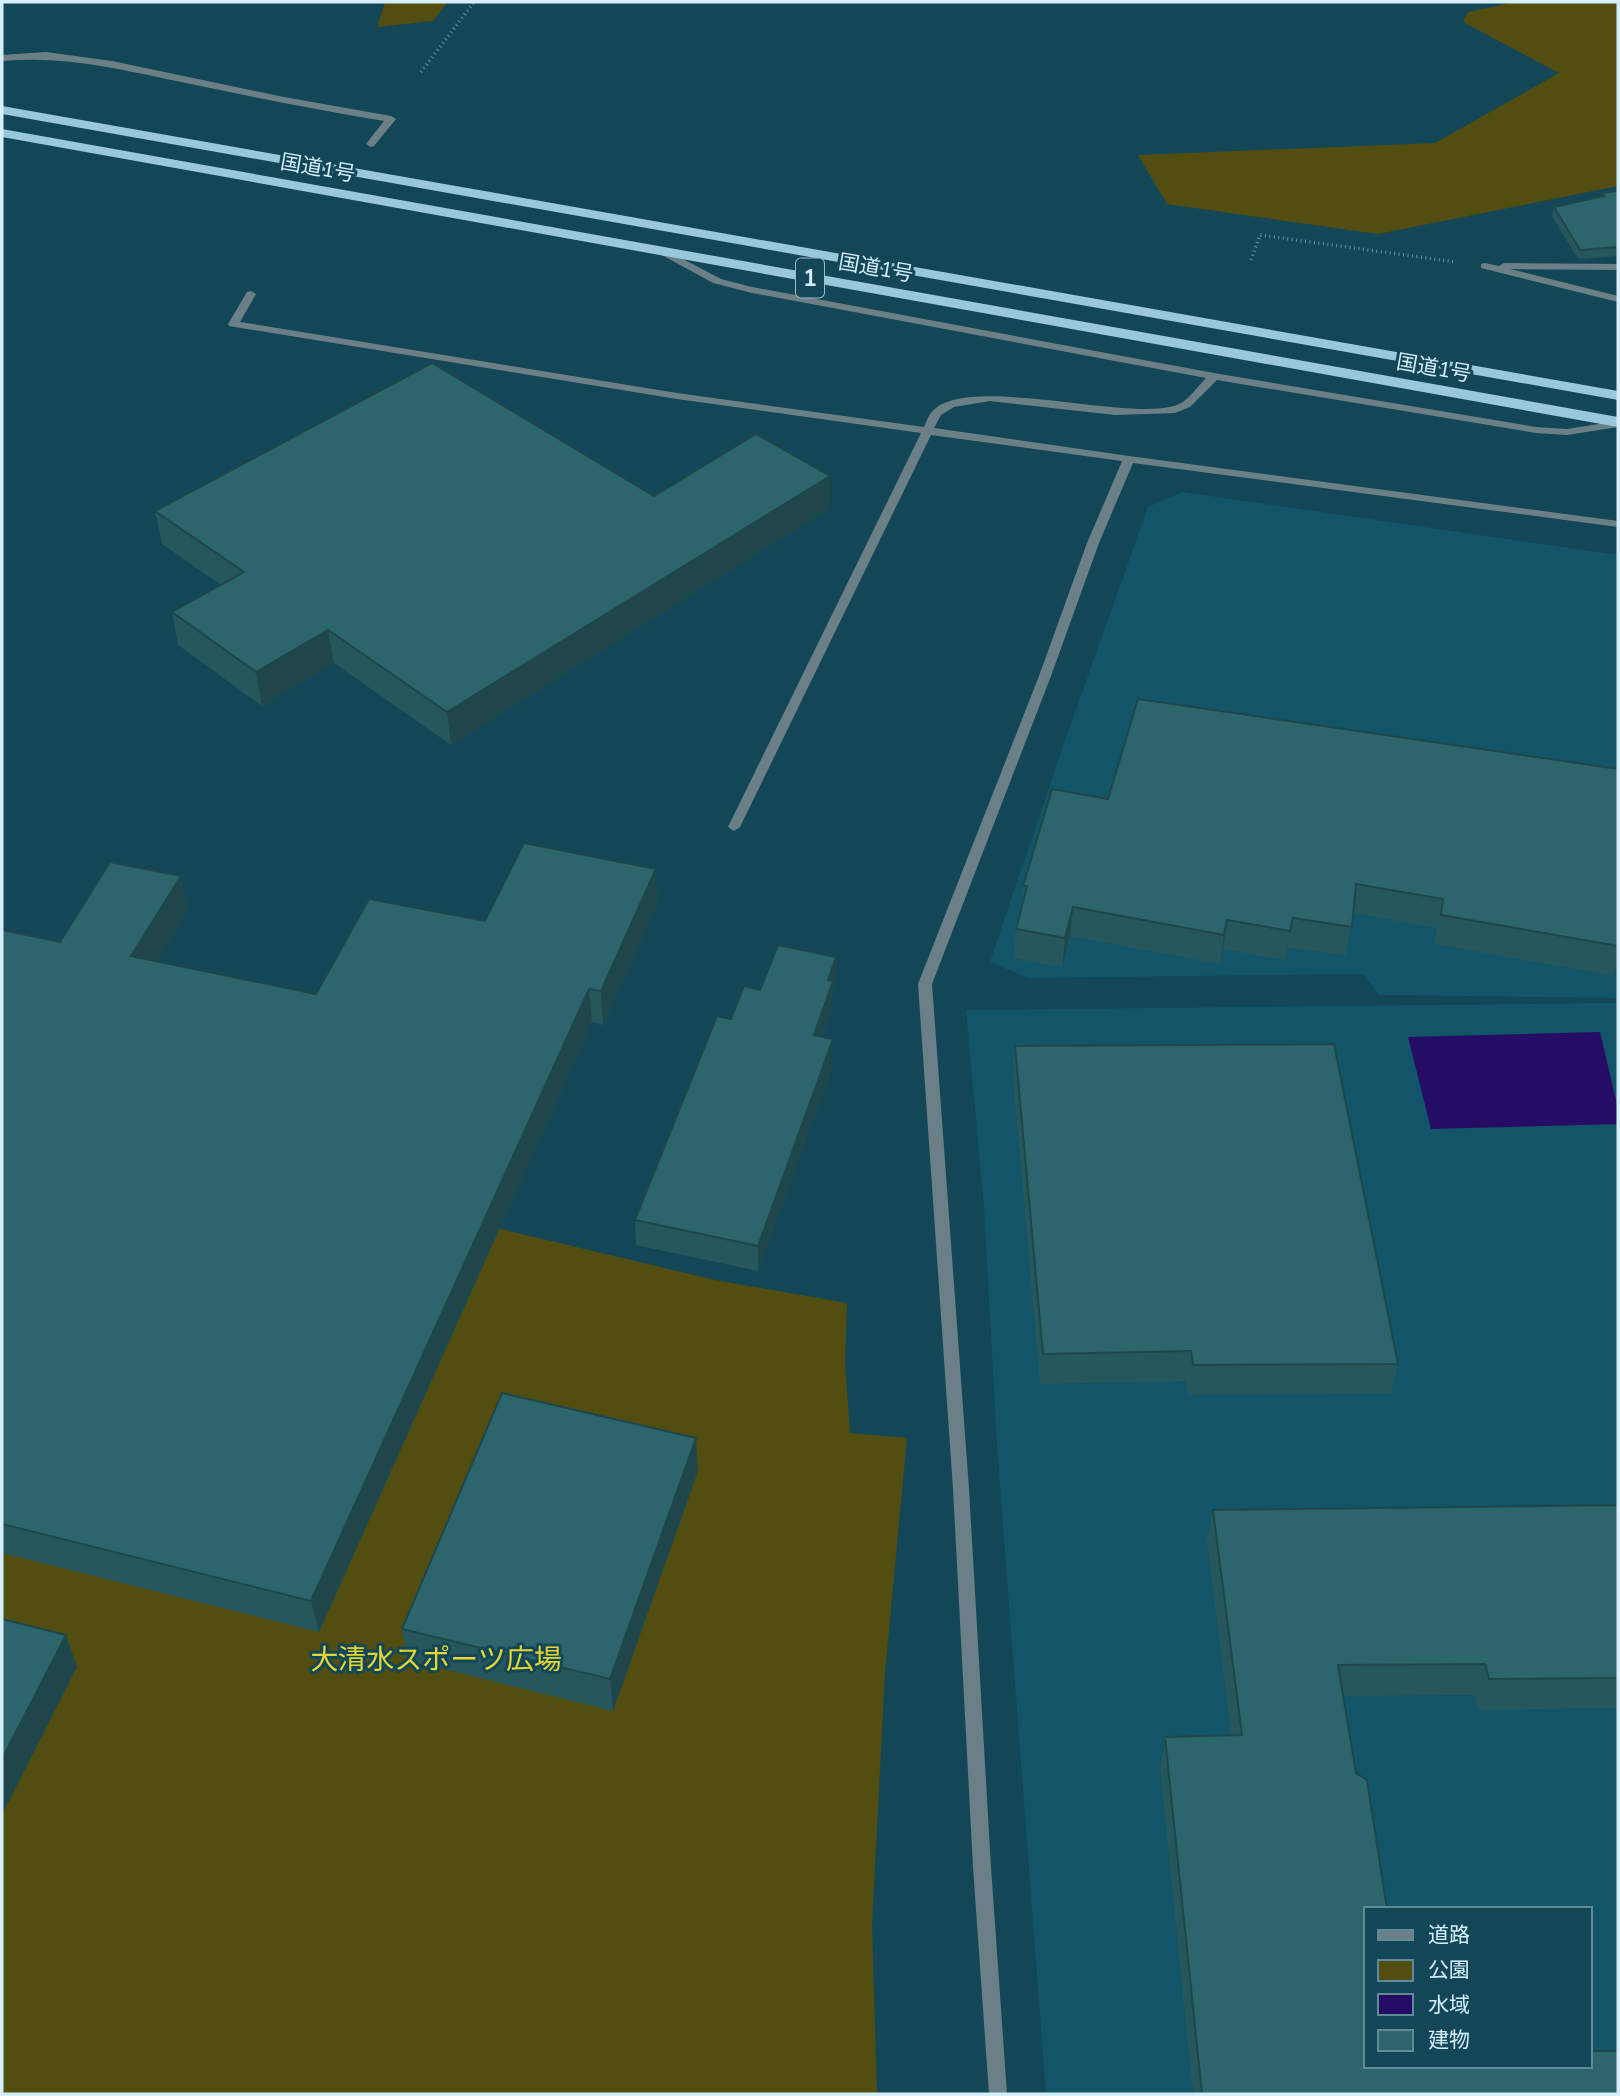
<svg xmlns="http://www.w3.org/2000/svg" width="1620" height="2096" viewBox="0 0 1620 2096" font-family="'Nunito Sans','Noto Sans JP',sans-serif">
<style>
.built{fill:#125468;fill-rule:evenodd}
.green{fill:#524d10}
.water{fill:#250d66}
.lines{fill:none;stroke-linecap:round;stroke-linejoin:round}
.path{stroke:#67909e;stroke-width:3.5;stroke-dasharray:1 3.5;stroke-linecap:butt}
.service{fill:#6b7f87;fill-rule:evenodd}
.minor{fill:#6b7f87;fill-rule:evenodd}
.trunk{fill:#98c8da;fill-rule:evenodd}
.wall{fill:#26575c}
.shaded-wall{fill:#1f474b}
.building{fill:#2c656b;stroke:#1f474b;stroke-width:2}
.labels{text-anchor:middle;stroke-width:6;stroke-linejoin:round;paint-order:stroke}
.far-street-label{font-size:21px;fill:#d5eef9;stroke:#134758}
.shield{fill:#134758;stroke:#9bbcc9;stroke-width:2}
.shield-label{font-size:23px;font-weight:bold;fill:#d5eef9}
.near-park-label{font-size:28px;fill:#e4d632;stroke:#134758}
</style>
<rect width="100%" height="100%" fill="#134758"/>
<!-- built -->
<g class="built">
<polygon points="1183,492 1618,555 1618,998 1379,995 1363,974 1028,978 990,962 1062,749 1148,507"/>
<path d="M 1618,1003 L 1618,2094 L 1046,2094 L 997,1445 L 984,1207 L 966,1010 ZM 1366,1909 L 1590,1909 L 1590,2066 L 1366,2066 Z"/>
</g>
<!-- green -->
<g class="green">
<polygon points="385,2 448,2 433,21 377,27"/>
<polygon points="1515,2 1618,2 1618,186 1378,234 1167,204 1138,155 1435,143 1559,73 1463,22 1468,12"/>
<polygon points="2,1110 715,1280 847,1303 845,1363 850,1433 907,1438 885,1673 872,1925 877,2094 2,2094"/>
</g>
<!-- water -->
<polygon class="water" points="1600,1032 1618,1109 1618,1124 1431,1129 1408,1037"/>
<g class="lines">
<!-- path -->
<g class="path">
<polyline points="421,72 474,2"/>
<polyline points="1251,260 1260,235 1456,262"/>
</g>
<!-- service -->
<g class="service">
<path d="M 46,52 L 112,61 L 284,97 L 391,116 L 396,119 L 374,146 L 371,147 L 366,144 L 384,121 C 318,110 252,97 186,83 C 124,70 65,55 2,61 L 2,55 Z"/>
<path d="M 664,249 L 721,279 L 752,287 L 1214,373 L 1536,427 L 1567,429 L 1618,421 L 1618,427 L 1567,435 L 1536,433 L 1217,380 L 1190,407 L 1175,413 L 1115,415 L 990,401 L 954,407 L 941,415 L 934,428 L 1129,456 L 1135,459 L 1129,462 L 931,435 L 740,827 L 734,831 L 728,827 L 921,433 L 677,399 L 229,326 L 228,324 L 247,292 L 251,291 L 256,294 L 240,322 L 677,393 L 924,427 C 926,423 928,416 931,413 C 962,372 1121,421 1174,406 C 1187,403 1197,387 1206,378 L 752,293 L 713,283 L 660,254 L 660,250 Z"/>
</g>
<!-- minor -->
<g class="minor">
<polygon points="1485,263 1499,266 1504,263 1618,264 1618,270 1510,269 1618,296 1618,302 1481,268 1481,264"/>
<polygon points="1129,456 1618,521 1618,527 1133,463 1099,543 1051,676 932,984 969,1489 991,1867 1007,2094 989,2094 973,1867 953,1489 918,984 1039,676 1087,543 1123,459"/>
</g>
<!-- trunk -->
<g class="trunk">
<polygon points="2,106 1618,391 1618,400 2,114"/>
<polygon points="2,129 1618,417 1618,427 2,137"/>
</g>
</g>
<!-- wall -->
<g class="wall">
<polygon points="1618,191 1618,256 1578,259 1552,216 1554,207 1600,197 1601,193"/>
<polygon points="654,496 830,508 451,745 334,663 262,706 178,645 172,612 221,585 162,544 155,511"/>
<polygon points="1618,769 1618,960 1614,976 1434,944 1437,928 1353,913 1346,956 1288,947 1285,960 1223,949 1220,964 1070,936 1062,967 1014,958 1016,929 1022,907 1023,886 1108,799"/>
<polygon points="658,903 603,1025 592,1022 319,1632 2,1553 2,930 60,942 188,910 157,961 316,994 485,921"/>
<polygon points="836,957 836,983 832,993 832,1007 822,1037 833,1039 833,1065 758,1271 636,1245 635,1220 731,1019"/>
<polygon points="1015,1046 1398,1364 1391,1394 1188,1395 1186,1381 1040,1384 1013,1077"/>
<polygon points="698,1471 613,1711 408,1660 402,1629"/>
<polygon points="1618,1505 1618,1708 1478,1710 1474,1695 1343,1696 1366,2066 1618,2094 1193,2094 1160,1768 1165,1737 1231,1735 1207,1541 1213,1510"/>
</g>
<!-- shaded-wall -->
<g class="shaded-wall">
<polygon points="830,476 830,508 451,745 447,712"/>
<polygon points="328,630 334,663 262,706 256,672"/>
<polygon points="656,869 658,903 603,1025 601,991"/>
<polygon points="181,876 188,910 140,990 131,956"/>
<polygon points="1073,907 1070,936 1062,967 1065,938"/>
<polygon points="1227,920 1223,949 1220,964 1224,935"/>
<polygon points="836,957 836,983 832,993 832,1007 814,1061 814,1035 828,980"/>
<polygon points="589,989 592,1022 319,1632 311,1601"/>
<polygon points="833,1039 833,1065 758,1271 758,1246"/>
<polygon points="696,1438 698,1471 613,1711 610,1679"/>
<polygon points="66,1635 77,1667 2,1815 2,1759"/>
</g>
<!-- building -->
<g class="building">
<polygon points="1618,191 1618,247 1580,250 1554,207 1604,196 1601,193"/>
<polygon points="432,363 654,496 756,434 830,476 447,712 328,630 256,672 172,612 244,572 155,511"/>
<polygon points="1138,699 1618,769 1618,946 1441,915 1443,899 1356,884 1352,927 1293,918 1290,931 1227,920 1224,935 1073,907 1065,938 1016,929 1027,886 1023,886 1052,789 1108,799"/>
<polygon points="524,843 656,869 601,991 589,989 311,1601 2,1524 2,930 60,942 110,862 181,876 131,956 316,994 369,899 485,921"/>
<polygon points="778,945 836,957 828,980 833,981 814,1035 833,1039 758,1246 635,1220 717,1016 731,1019 744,986 760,990"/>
<polygon points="1334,1044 1398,1364 1193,1365 1191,1351 1043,1354 1015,1046"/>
<polygon points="502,1393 696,1438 610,1679 402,1629"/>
<polygon points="1618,1505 1618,1678 1489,1679 1485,1664 1338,1665 1356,1773 1367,1780 1387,1909 1366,1909 1366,2066 1590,2066 1590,2051 1618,2051 1618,2094 1202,2094 1165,1737 1242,1735 1213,1510"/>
<polygon points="2,1619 66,1635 2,1759"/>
</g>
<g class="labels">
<!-- far-street labels -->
<g class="far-street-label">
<text transform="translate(318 168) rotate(10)" y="7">国道1号</text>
<text transform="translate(876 268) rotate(10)" y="7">国道1号</text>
<text transform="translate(1434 368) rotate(10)" y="7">国道1号</text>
</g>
<!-- shield labels -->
<rect class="shield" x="796" y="258.5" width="28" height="39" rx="5"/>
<g class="shield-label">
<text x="810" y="286">1</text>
</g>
<!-- near-park labels -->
<g class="near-park-label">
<text x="436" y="1669">大清水スポーツ広場</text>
</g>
</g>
<!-- border -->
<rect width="1620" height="2096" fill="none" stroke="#d5eef9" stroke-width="7"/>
<!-- legend -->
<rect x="1364" y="1907" width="228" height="161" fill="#134758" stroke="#618a98" stroke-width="2"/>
<rect x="1378" y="1930" width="35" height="10" fill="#6b7f87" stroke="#618a98" stroke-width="2"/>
<text x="1428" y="1942" font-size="21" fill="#d5eef9">道路</text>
<rect x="1378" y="1960" width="35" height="21" fill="#524d10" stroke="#618a98" stroke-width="2"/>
<text x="1428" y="1977" font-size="21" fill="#d5eef9">公園</text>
<rect x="1378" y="1994" width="35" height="21" fill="#250d66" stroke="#618a98" stroke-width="2"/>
<text x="1428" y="2012" font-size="21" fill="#d5eef9">水域</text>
<rect x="1378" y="2030" width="35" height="21" fill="#2c656b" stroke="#618a98" stroke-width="2"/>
<text x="1428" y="2047" font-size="21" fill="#d5eef9">建物</text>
</svg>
